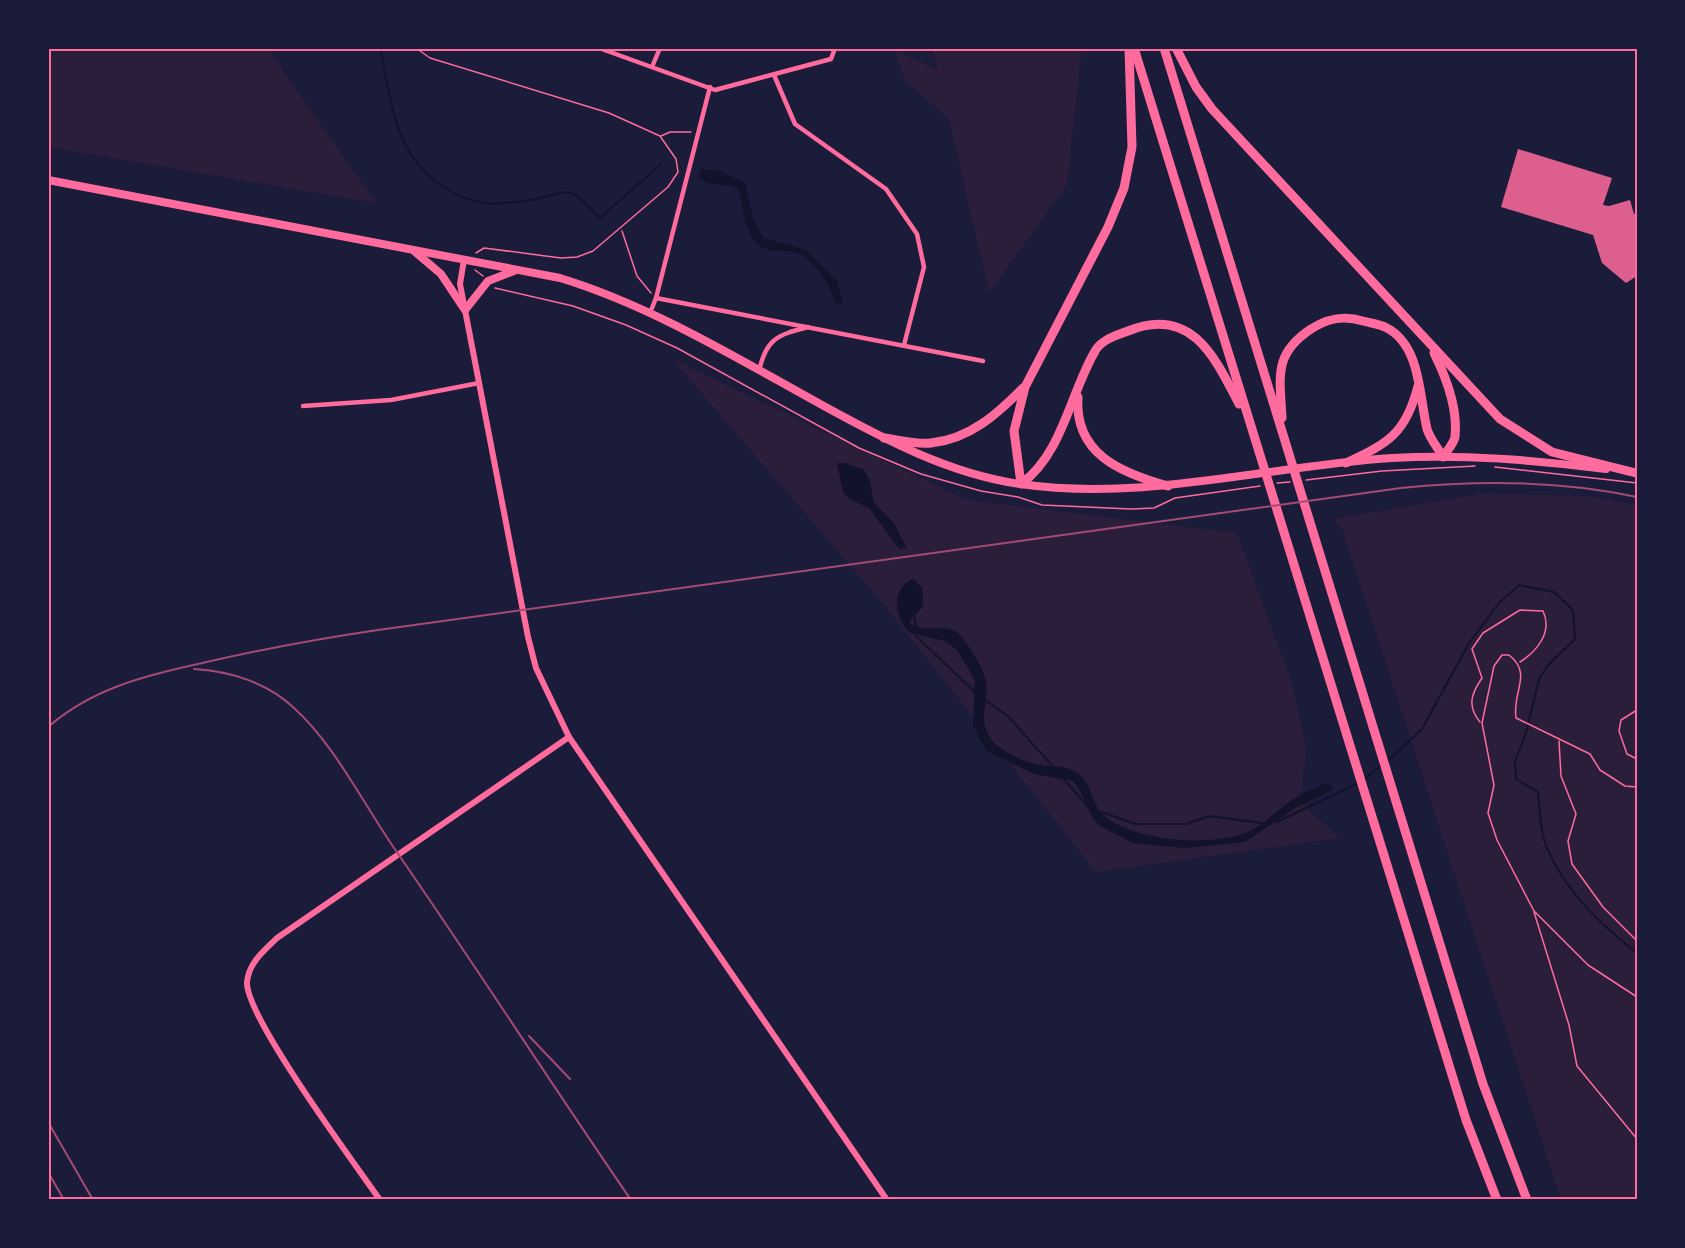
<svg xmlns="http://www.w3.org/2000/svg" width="1685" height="1248" viewBox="0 0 1685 1248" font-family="'Work Sans',sans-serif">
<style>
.green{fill:#2a1e3b}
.water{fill:#12122b}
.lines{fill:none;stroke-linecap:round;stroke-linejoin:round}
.stream{stroke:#12122b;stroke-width:2}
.building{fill:#dd5f8e}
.path{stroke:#ff6b9d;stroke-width:1.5}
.minor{stroke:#ff6b9d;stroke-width:4.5}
.tertiary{stroke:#ff6b9d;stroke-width:6}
.primary{stroke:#ff6b9d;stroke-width:8}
.motorway{stroke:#ff6b9d;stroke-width:9}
.rail{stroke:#a44b75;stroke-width:2}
.neatline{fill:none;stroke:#ff6b9d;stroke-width:2}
</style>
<rect width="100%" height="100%" fill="#1b1b3a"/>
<!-- green -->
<g class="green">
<polygon points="48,48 267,48 376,203 48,147"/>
<polygon points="933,48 1082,48 1067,185 989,293 949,119 905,81 895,50 937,70"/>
<polygon points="672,359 967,500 1237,533 1291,681 1307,749 1300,802 1340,838 1096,872 885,606"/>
<polygon points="1486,493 1585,496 1637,505 1637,1200 1561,1200 1342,529 1333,519"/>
</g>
<!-- water -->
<g class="water">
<path d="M 701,169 L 720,171 L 745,183 L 753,218 L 763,238 L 807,250 L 837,281 L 843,304 L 835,303 C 833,287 812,258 797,253 C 783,248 770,256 757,243 C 742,228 745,204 737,187 L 707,183 L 699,177 Z"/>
<polygon points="837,463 845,463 864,470 870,481 874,503 893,522 907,548 899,549 869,508 849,499 843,492"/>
<path d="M 914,579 L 922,588 L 923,606 L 909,622 C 921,635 947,621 960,635 C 969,645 984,669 986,682 C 989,703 977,720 991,739 C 1000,751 1024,762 1039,765 C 1050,767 1064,765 1074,771 C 1094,781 1090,807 1107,818 C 1140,842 1215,848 1252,830 C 1266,822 1278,809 1292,800 C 1303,792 1316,788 1329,782 L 1333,789 L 1297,807 L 1245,842 L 1184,848 L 1133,843 L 1102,827 L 1094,820 L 1078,787 L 1073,781 L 1034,774 L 987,751 L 973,726 L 975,680 L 957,650 L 945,641 L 910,633 C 894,619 890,586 914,579 Z"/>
</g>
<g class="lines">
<!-- stream -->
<g class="stream">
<path d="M 380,48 C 386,76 390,106 400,133 C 413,167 446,197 484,203 C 497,205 517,202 530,200 C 573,193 565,181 600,218 L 661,164"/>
<polyline points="914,615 916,627"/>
<polyline points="916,636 977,694"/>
<polyline points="984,699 1009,717 1054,768"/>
<path d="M 1387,762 L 1422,729 L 1469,643 L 1499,603 L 1519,585 L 1554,592 L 1573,610 L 1575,639 L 1548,665 L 1539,679 L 1526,733 L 1515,761 L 1516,779 L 1538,792 C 1540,810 1540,832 1547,848 C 1565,891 1601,925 1637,953"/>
<polyline points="1062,777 1088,807"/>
<polyline points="1363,780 1382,765"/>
<polyline points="1098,811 1136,824 1186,824 1209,816 1262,823"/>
<polyline points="1277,822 1358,783"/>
</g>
</g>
<!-- building -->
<polygon class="building" points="1518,149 1612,178 1603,205 1609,206 1630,200 1634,214 1637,213 1637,276 1626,283 1602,263 1593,235 1501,207"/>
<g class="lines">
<!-- path -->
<g class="path">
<polyline points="416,48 430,58 609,113 660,136 676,159 678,172 668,187 593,251 577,257 561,258 484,248 476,253"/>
<polyline points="661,136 670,132 691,132"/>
<polyline points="622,231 637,276 651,293"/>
<polyline points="475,270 483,276"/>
<polyline points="495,288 573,306 626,325 677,348 859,448 921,474 981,491 1018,497 1042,505 1131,509 1154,508 1175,498 1260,486"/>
<polyline points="1495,467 1637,483"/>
<polyline points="1306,480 1382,471 1475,466"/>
<polyline points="1277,483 1290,482"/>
<polyline points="1637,710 1621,720 1619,731 1627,754 1637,759"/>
<path d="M 1480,722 C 1467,706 1471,694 1482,678 L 1472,649 L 1483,633 L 1520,610 L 1543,611 C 1553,632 1537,651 1520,662"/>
<polyline points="1559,741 1561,776 1576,814 1568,841 1572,864 1603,907 1637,941"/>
<path d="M 1637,787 L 1625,786 L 1600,770 L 1590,754 L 1516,718 C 1512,691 1533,674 1509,655 L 1502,655 L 1494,666 L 1482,723 L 1494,785 L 1488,813 L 1497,840 L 1534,911 L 1588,965 L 1637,997"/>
<polyline points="1534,912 1569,1025 1577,1066 1637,1139"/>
</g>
<!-- minor -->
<g class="minor">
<polyline points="599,48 715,90 831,59 835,48"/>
<polyline points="652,67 660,48"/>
<polyline points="774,75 795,124 886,189 917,234 924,267 904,345"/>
<polyline points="656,298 983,361"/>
<polyline points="650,313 656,298 710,87"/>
<path d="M 759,371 C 766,339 777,335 808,327"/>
<polyline points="303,406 391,400 479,383"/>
</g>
<!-- tertiary -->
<g class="tertiary">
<polyline points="464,260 460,284 528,637 536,668 569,737 887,1200"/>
<path d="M 380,1200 C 355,1164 245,1016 247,982 C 249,962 264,951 277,938 L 569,737"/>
</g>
<!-- primary -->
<g class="primary">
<path d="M 48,180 L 560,278 C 652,306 738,359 822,405 C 884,439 949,474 1020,484 C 1145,502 1267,466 1392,458 C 1464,454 1534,460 1606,469"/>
<polyline points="414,251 441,274 465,310 488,281 514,271"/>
</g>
<!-- motorway -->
<g class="motorway">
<path d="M 1129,48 L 1132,147 L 1124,188 L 1108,227 L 1025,387 L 1014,431 L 1021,484 C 1062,454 1070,395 1094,353 C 1100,340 1115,336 1128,331 C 1191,305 1215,357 1239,404"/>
<polyline points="1134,48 1466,1120 1497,1200"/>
<polyline points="1164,48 1483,1084 1527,1200"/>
<polyline points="1176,48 1196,87 1212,109 1500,419 1552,452 1636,473"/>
<path d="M 1078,397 C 1074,454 1121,473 1168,486"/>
<path d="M 1282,418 C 1280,377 1273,354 1311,329 C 1328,318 1344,315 1363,321 C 1370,323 1378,324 1385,327 C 1421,344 1419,396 1427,429 C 1430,439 1438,448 1443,457 C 1447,451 1454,443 1455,437 C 1458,409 1446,377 1434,353"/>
<path d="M 884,438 C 899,440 917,445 931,443 C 970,439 997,414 1023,388"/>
<path d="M 1346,463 C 1389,443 1406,433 1418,386"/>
</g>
<!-- rail -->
<g class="rail">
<path d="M 194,669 C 230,671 268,683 294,708 C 333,743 362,801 392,845 C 473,962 550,1082 631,1200"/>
<path d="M 48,727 C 92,689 143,676 198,664 C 258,650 317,639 378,630 L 1401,488 C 1480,480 1558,480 1637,497"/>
<polyline points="529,1036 570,1079"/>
<polyline points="48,1122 93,1200"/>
<polyline points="48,1172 64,1200"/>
</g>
</g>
<!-- border -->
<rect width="1685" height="1248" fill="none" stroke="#1b1b3a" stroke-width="99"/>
<rect x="50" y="50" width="1586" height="1148" class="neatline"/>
</svg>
